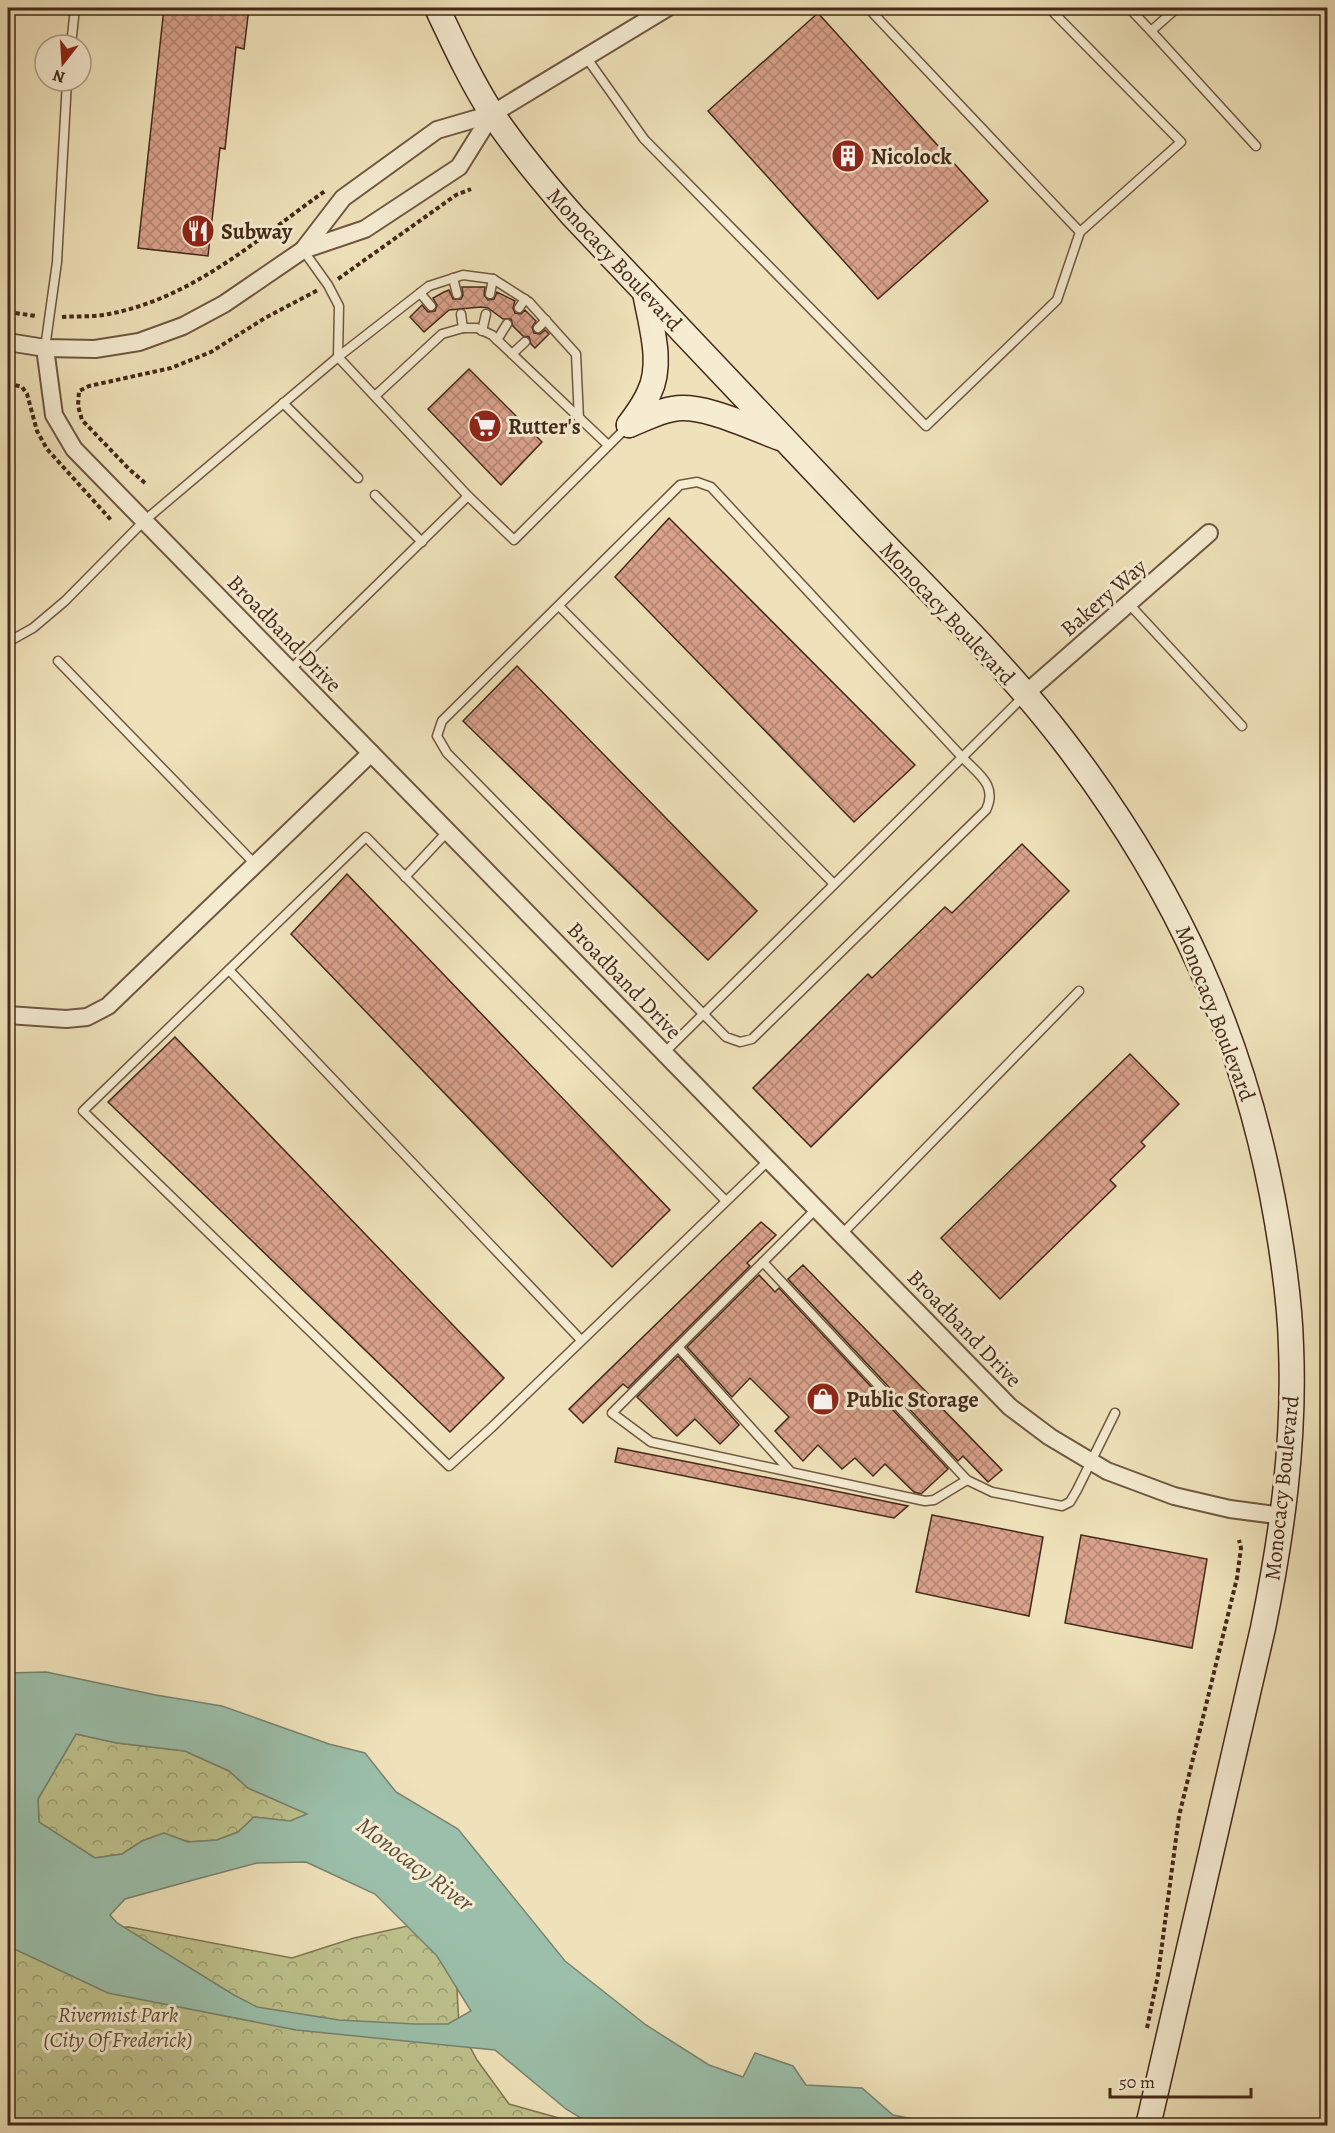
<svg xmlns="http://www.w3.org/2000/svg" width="1335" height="2133" viewBox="0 0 1335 2133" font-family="Alegreya,serif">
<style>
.forest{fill:url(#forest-crowns);stroke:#817652;stroke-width:1.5}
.water{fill:#9bbfaa;stroke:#788370;stroke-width:1.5;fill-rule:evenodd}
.building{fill:url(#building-cross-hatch);stroke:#442919;stroke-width:1.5}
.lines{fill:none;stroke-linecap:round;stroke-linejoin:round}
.lane-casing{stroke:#6f5741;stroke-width:11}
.street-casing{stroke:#6f5741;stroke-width:20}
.secondary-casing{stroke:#442919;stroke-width:27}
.path{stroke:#442919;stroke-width:4;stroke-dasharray:4.5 3;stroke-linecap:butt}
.lane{stroke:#f5ecd2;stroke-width:8}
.street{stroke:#f5ecd2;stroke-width:16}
.secondary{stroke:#f5ecd2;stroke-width:24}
.labels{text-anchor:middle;stroke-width:6;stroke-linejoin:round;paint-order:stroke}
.poi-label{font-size:22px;font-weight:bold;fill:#442919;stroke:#f5ecd2;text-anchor:start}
.street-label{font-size:22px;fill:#442919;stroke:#f5ecd2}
.park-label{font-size:22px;font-style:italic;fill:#624f36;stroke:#f5ecd2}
.water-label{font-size:24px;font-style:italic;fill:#5a4e3d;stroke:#f5ecd2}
</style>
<defs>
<pattern id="forest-crowns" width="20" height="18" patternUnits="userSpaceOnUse" patternTransform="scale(1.5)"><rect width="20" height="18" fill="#bec28c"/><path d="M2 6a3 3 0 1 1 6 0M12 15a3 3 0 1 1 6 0" fill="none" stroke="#9c9e72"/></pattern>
<pattern id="building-cross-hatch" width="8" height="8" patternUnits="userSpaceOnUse" patternTransform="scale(1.5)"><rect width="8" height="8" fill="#daa28c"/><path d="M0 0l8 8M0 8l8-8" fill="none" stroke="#b28472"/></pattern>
</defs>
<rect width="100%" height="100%" fill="#efe2ba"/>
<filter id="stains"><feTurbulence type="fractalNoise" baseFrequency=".00333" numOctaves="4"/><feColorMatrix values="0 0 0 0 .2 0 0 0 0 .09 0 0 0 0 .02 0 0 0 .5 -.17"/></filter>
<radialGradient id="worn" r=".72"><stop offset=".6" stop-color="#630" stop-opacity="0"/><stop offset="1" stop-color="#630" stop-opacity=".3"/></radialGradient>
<!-- forest -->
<g class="forest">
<polygon points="76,1734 117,1743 185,1751 229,1771 248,1788 308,1814 290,1821 254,1817 238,1832 217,1840 188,1842 164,1833 142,1841 122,1854 95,1858 39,1823 38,1799"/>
<polygon points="421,1923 456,1970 459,2026 477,2060 509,2104 584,2125 8,2125 8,1932 129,1927 292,1958 354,1938"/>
</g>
<!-- water -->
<path class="water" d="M 46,1672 L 156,1695 L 222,1706 L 329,1744 L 365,1753 L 396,1792 L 458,1829 L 565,1961 L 646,2025 L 709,2065 L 743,2077 L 755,2053 L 793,2066 L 806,2085 L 862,2088 L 893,2115 L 944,2125 L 592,2125 L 566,2109 L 495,2050 L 296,2030 L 108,1993 L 8,1946 L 8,1673 ZM 76,1734 L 117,1743 L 185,1751 L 229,1771 L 248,1788 L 307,1814 L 290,1821 L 254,1817 L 238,1832 L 217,1840 L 188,1842 L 164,1833 L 142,1841 L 122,1854 L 95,1858 L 39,1822 L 38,1799 ZM 306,1862 L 375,1894 L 437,1956 L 471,2011 L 448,2024 L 415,2024 L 339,2020 L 257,2007 L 234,1995 L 117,1923 L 110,1915 L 125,1899 L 197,1879 L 257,1863 Z"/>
<!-- building -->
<g class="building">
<polygon points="164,8 249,8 244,49 236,47 225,149 220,148 208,256 138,248"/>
<polygon points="818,13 988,201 878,299 708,111"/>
<polygon points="462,287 485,287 484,295 488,300 494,299 497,292 515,301 513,308 515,313 521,314 525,310 536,321 532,327 534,333 540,334 545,330 549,334 535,348 531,344 529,337 523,336 513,326 511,319 503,319 488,308 481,307 449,310 424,332 410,317 422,305 428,312 435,311 437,305 433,298 444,292 449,290 453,299 461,299 463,295"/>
<polygon points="469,369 542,442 501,485 428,409"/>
<polygon points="669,518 915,765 854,822 615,577"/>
<polygon points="517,666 757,911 708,960 463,721"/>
<polygon points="1022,844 1069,891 811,1147 753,1088 868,974 872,978 945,907 952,913"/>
<polygon points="347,874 670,1210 612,1267 291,934"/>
<polygon points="175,1037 504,1378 450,1432 108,1102"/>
<polygon points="1130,1054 1179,1104 1141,1142 1145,1146 1110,1180 1116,1186 1000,1299 941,1238"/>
<polygon points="761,1222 776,1235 747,1263 750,1266 628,1388 623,1384 583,1423 569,1409"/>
<polygon points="803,1265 1002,1470 988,1482 963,1456 958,1461 788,1279"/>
<polygon points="759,1275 775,1292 779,1288 948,1469 921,1494 914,1492 885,1464 873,1476 855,1458 842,1469 818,1445 803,1461 775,1431 789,1417 750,1378 732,1397 687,1347"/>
<polygon points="678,1356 739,1425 720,1444 695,1419 677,1436 637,1397"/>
<polygon points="618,1448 840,1492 908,1506 894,1518 615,1462"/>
<polygon points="932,1515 1043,1537 1029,1616 916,1592"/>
<polygon points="1081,1535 1207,1559 1192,1648 1065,1623"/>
</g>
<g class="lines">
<!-- lane casing -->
<g class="lane-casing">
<g id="lane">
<polyline points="1049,8 1181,142 1080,232"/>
<polyline points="1129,8 1151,31 1177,8"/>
<polyline points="1151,31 1256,146"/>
<polyline points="71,45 75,8"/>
<polyline points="586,57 644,139 926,426 1057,300 1080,232 868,8"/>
<polyline points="303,250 328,285 339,306 338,357"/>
<polyline points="453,278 457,294"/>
<polyline points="420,293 431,306"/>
<polyline points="490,294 493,279"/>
<polyline points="519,308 525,299"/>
<polyline points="461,314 463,328"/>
<polyline points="538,328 546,320"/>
<polyline points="482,331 486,314"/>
<polyline points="497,340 507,324"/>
<polyline points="45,348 57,262 67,81"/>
<polyline points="512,354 525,342"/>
<polyline points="338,357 429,286 463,275 493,279 529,302 576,354 579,419"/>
<polyline points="375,396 442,334 463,328 477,328 492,335 608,445"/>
<polyline points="283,403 358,478"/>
<path d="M 697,482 L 711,487 L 962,757 C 978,774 998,785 986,810 L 752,1039 L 740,1042 L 726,1037 L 447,753 L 437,736 L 442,721 L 680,485 Z"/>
<polyline points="375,495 422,542"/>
<polyline points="1129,604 1242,726"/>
<polyline points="559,606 834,884"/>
<polyline points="8,642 33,628 65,601 144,521 338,357 468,496 514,540 627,427"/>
<polyline points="58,661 255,864"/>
<polyline points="290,670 468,496"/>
<polyline points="405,877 448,831"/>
<polyline points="229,970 581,1340"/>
<polyline points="665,1052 1025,695"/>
<polyline points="726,1201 366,837 83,1111 449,1466 491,1428 769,1160"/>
<polyline points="817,1208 763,1262 967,1480 992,1492 1062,1506 1070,1502 1077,1490 1115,1413"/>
<polyline points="842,1234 1079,991"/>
<polyline points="763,1262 612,1413 651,1442 925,1501 934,1500 967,1480"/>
<polyline points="678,1347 790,1471"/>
</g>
</g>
<!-- street casing -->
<g class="street-casing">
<g id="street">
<polyline points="303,250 343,198 437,130 492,114 667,8"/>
<polyline points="8,342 45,348 95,349 139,342 183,326 224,304 303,250 365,229 459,167 492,114"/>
<polyline points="45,348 54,415 74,449 1010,1407 1050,1437 1107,1471 1174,1496 1230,1509 1283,1516"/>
<polyline points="1025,694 1209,533"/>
<polyline points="8,1015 66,1019 87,1017 108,1006 371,753"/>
</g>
</g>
<!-- secondary casing -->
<g class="secondary-casing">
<g id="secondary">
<path d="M 437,8 C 454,44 471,81 493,115 C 517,151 545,184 573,216 C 669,317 764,418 860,519 C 929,591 1002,661 1063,740 C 1176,887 1246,1039 1277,1222 C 1284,1263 1290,1305 1291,1346 C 1295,1441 1282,1535 1263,1628 L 1148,2126"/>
<path d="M 629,425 C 643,420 658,411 673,409 C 702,403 752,428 780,438"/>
<path d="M 629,425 C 636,415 644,405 649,393 C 664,363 650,323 645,292"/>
</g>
</g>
<!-- path -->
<g class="path">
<polyline points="338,279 456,195 471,189"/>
<polyline points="8,312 36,316"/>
<path d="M 62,317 C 75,316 90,317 103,315 C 190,301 256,240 325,191"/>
<polyline points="8,383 22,387 27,394 37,431 47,449 111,520"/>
<polyline points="145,483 129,469 82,420 78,406 79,391 89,386 171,368 211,352 265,318 318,290"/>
<polyline points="1147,2028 1158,1975 1179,1816 1237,1578 1241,1548 1239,1540"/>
</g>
<!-- lane -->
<use href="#lane" class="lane"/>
<!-- street -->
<use href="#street" class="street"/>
<!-- secondary -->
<use href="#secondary" class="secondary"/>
</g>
<!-- icons -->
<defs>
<g id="building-disc" transform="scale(1.725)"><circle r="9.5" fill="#8f2418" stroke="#f5ecd2"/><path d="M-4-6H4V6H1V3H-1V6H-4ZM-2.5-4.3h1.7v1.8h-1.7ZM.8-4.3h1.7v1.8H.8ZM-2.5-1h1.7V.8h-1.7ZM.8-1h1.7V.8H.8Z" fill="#fff"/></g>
<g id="restaurant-disc" transform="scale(1.725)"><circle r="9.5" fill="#8f2418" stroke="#f5ecd2"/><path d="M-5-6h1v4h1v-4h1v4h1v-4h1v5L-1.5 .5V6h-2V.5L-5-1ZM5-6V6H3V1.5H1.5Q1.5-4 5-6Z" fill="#fff"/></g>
<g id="supermarket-disc" transform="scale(1.725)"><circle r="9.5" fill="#8f2418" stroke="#f5ecd2"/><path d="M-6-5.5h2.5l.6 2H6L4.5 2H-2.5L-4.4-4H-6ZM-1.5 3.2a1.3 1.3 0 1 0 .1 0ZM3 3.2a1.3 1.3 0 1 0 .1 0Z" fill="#fff"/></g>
<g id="shop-disc" transform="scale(1.725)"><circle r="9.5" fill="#8f2418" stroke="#f5ecd2"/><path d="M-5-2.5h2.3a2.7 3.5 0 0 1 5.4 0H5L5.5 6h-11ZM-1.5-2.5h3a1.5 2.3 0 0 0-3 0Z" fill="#fff"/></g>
</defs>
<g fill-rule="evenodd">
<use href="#building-disc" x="848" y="156"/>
<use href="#restaurant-disc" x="198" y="231"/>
<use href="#supermarket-disc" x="485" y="426"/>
<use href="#shop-disc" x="823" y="1399"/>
</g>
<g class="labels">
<!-- poi labels -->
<g class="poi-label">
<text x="871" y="164">Nicolock</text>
<text x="221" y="239">Subway</text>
<text x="508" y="434">Rutter's</text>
<text x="846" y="1407">Public Storage</text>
</g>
<!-- street labels -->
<g class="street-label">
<text transform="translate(615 259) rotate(47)" y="8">Monocacy Boulevard</text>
<text transform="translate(1103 597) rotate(-41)" y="8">Bakery Way</text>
<text transform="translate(948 613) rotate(47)" y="8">Monocacy Boulevard</text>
<text transform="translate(285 633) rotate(46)" y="8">Broadband Drive</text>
<text transform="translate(625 980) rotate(46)" y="8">Broadband Drive</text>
<text transform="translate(1216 1013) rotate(69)" y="8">Monocacy Boulevard</text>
<text transform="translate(965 1328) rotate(46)" y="8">Broadband Drive</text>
<text transform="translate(1281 1488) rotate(-84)" y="8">Monocacy Boulevard</text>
</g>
<!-- park labels -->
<g class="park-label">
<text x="118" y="2022">Rivermist Park<tspan x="118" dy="25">(City Of Frederick)</tspan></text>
</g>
<!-- water labels -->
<g class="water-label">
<text transform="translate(415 1864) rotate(37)" y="8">Monocacy River</text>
</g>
</g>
<!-- margin -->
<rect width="1335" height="2133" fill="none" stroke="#efe2ba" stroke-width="30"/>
<rect x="9" y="9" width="1317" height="2115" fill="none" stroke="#442919" stroke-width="3"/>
<rect x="15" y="15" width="1305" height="2103" fill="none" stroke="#442919" stroke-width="1.5"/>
<!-- north arrow -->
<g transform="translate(63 63) rotate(197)"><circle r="28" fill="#f5ecd2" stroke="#ae9e88" stroke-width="1.5"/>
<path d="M0-4.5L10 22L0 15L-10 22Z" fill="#8f2418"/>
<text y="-9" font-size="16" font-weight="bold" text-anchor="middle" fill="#442919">N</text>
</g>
<!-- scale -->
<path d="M1110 2088v9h141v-9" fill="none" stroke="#442919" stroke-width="3"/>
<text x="1119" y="2088" font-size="18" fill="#442919" stroke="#f5ecd2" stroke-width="4.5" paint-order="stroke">50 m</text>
<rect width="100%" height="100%" filter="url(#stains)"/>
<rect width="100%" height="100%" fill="url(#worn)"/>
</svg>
